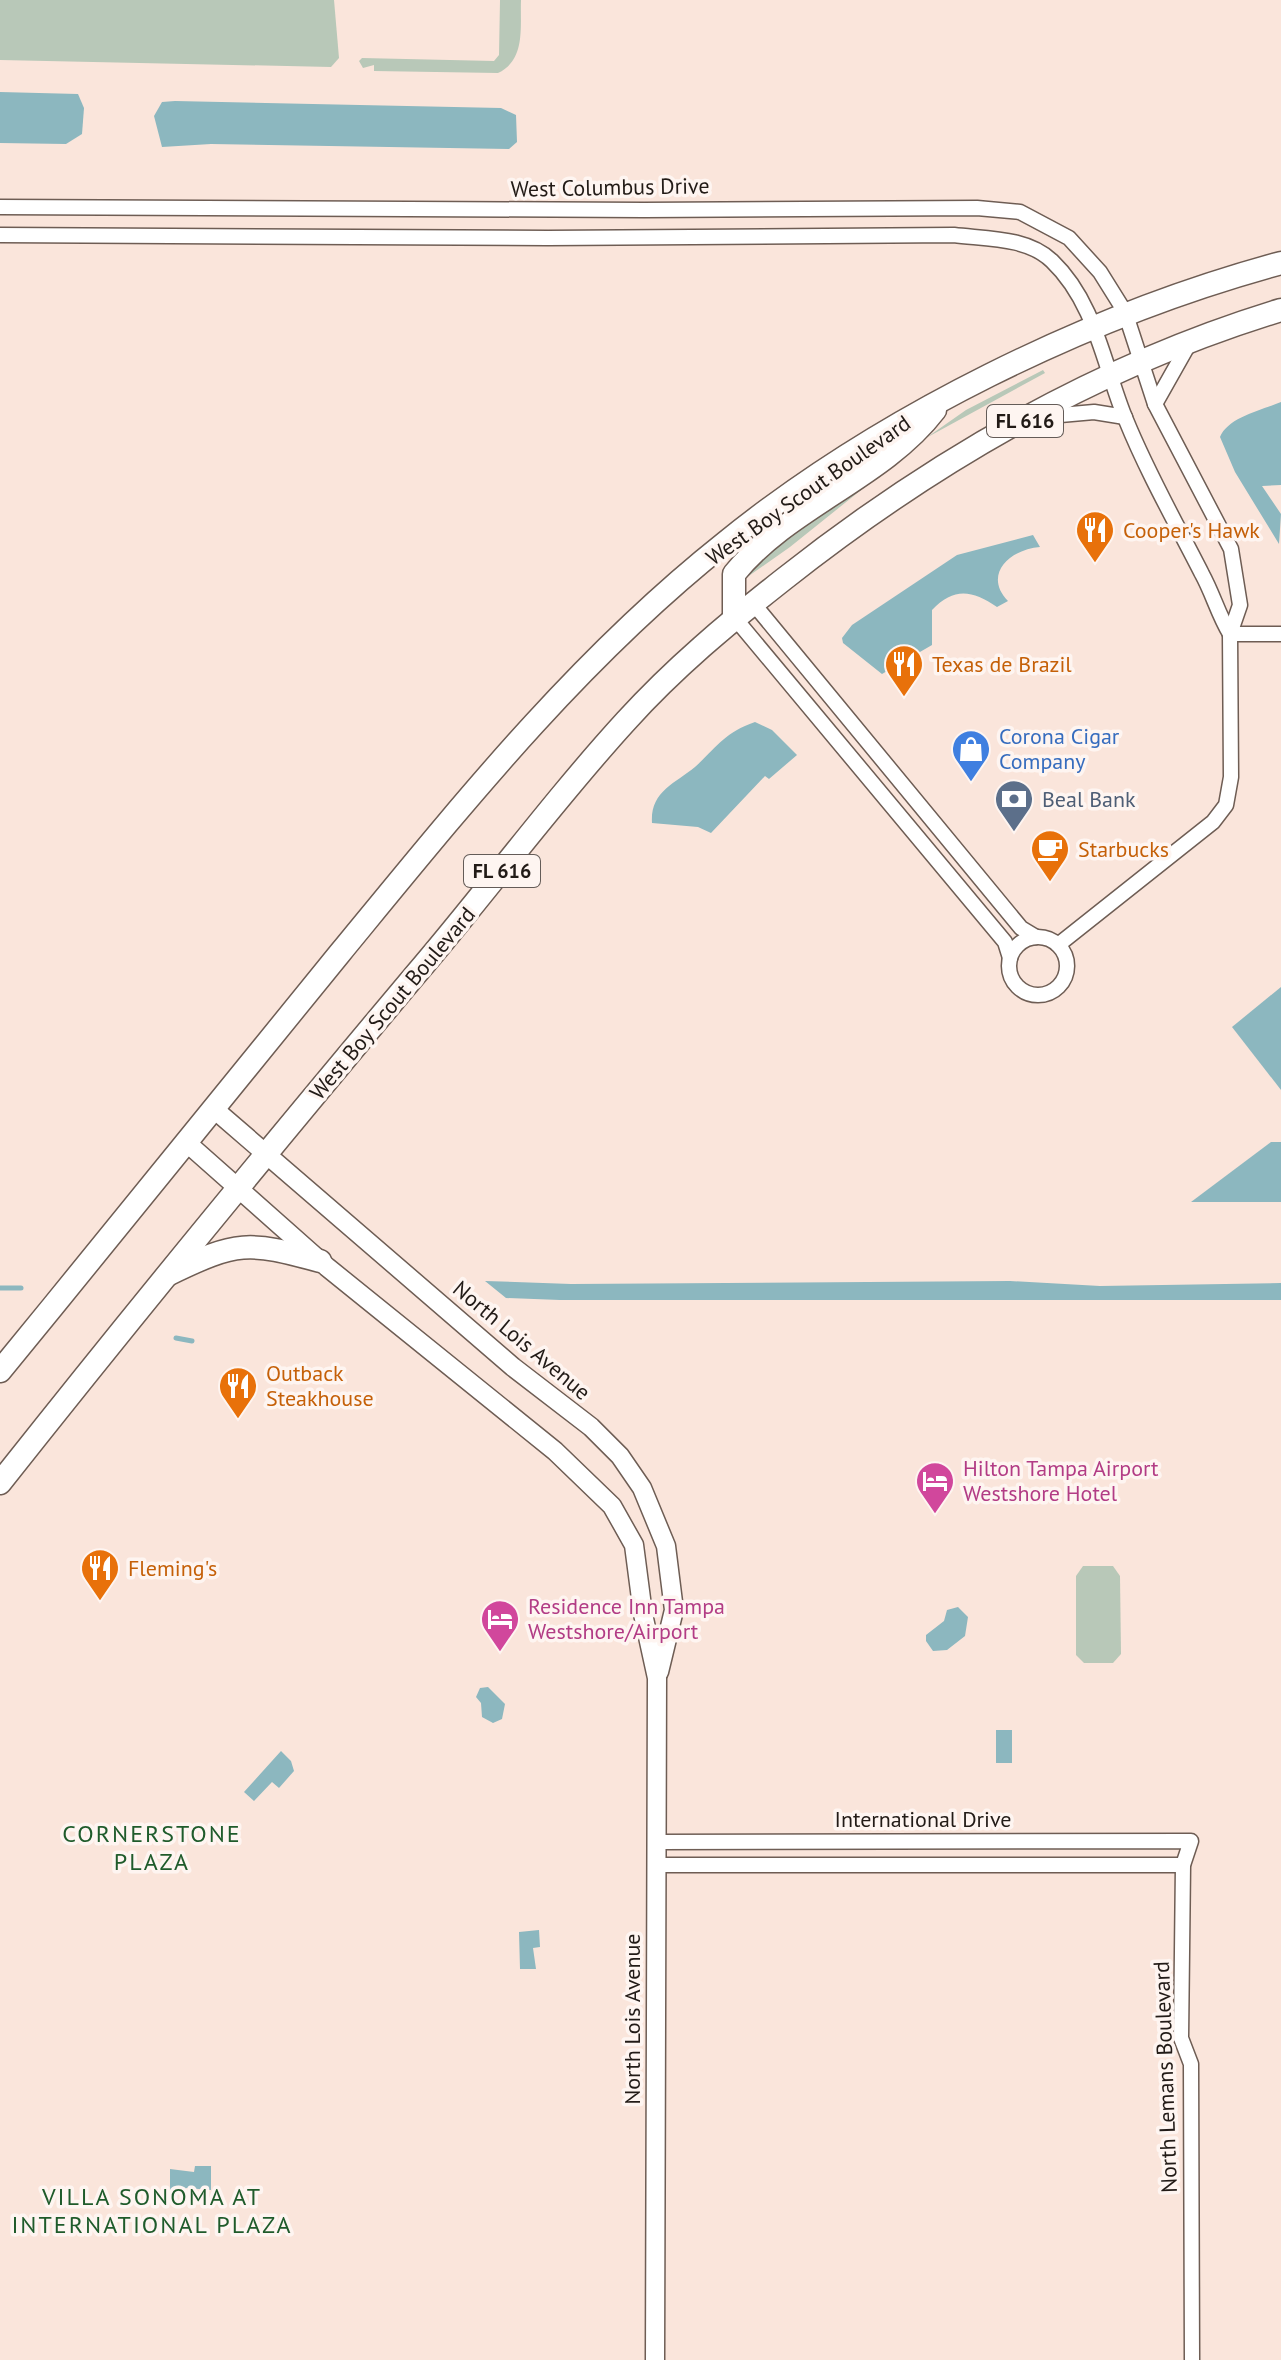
<svg xmlns="http://www.w3.org/2000/svg" width="1281" height="2360" viewBox="0 0 1281 2360" font-family="'PT Sans',sans-serif">
<style>
.green{fill:#b8c8b8}
.water{fill:#8cb7bf}
.lines{fill:none;stroke-linecap:round;stroke-linejoin:round}
.stream{stroke:#8cb7bf;stroke-width:5}
.minor-casing{stroke:#6e5d54;stroke-width:17}
.tertiary-casing{stroke:#6e5d54;stroke-width:21}
.primary-casing{stroke:#6e5d54;stroke-width:25}
.minor{stroke:#fff;stroke-width:14}
.tertiary{stroke:#fff;stroke-width:18}
.primary{stroke:#fff;stroke-width:22}
.labels{text-anchor:middle;stroke-width:7;stroke-linejoin:round;paint-order:stroke}
.shield{fill:#fef5f1;stroke:#645c58;stroke-width:2}
.shield-label{font-size:20px;font-weight:bold;fill:#221b17}
.street-label{font-size:22px;fill:#221b17;stroke:#fef5f1}
.food-label{font-size:22px;fill:#c56008;stroke:#fef5f1;text-anchor:start}
.shop-label{font-size:22px;fill:#366cbe;stroke:#fef5f1;text-anchor:start}
.service-label{font-size:22px;fill:#4e5e75;stroke:#fef5f1;text-anchor:start}
.hotel-label{font-size:22px;fill:#b23c85;stroke:#fef5f1;text-anchor:start}
.neighbourhood-label{font-size:24px;letter-spacing:2px;fill:#1f5b2b;stroke:#fef5f1}
</style>
<rect width="100%" height="100%" fill="#fae5db"/>
<!-- green -->
<g class="green">
<polygon points="0,0 334,0 339,58 331,67 0,60"/>
<path d="M 500,0 L 521,0 C 520,27 526,60 498,73 L 374,71 L 374,65 L 363,68 L 359,61 L 362,58 L 494,61 L 499,55 Z"/>
<polygon points="1043,370 1045,373 926,438 790,547 743,580 752,560 966,410"/>
<polygon points="1083,1566 1113,1566 1120,1576 1121,1654 1113,1663 1084,1663 1076,1655 1076,1576"/>
</g>
<!-- water -->
<g class="water">
<polygon points="0,92 78,94 84,108 82,134 66,144 0,143"/>
<polygon points="175,101 501,108 516,115 517,142 509,149 211,144 162,147 154,116 162,102"/>
<path d="M 1281,402 L 1281,485 L 1262,486 L 1281,514 L 1279,544 L 1235,472 L 1220,437 C 1228,417 1262,410 1281,402 Z"/>
<path d="M 1033,535 L 1040,547 C 1011,549 982,574 1008,601 L 997,607 C 972,590 954,587 932,610 L 932,645 L 882,674 L 843,643 L 842,638 L 852,625 L 957,555 Z"/>
<path d="M 755,722 L 772,730 L 797,755 L 769,779 L 765,776 L 711,833 L 698,827 L 652,823 C 650,792 674,784 695,767 C 718,746 724,733 755,722 Z"/>
<polygon points="1281,987 1281,1090 1232,1027"/>
<polygon points="1271,1142 1281,1142 1281,1202 1191,1202"/>
<polygon points="485,1281 571,1284 1010,1281 1100,1286 1281,1283 1281,1300 560,1300 506,1298"/>
<polygon points="958,1607 968,1617 965,1636 947,1650 933,1651 926,1641 926,1635 944,1621 947,1610"/>
<polygon points="488,1687 505,1704 502,1719 493,1723 482,1717 481,1703 476,1697 480,1688"/>
<rect x="996" y="1730" width="16" height="33"/>
<polygon points="281,1751 291,1761 294,1771 279,1788 272,1782 254,1801 244,1792"/>
<polygon points="539,1930 540,1947 533,1948 536,1969 520,1969 519,1932"/>
<polygon points="195,2166 211,2166 211,2190 186,2188 186,2192 170,2192 170,2169 194,2172"/>
</g>
<g class="lines">
<!-- stream -->
<g class="stream">
<polyline points="0,1288 21,1288"/>
<polyline points="176,1338 192,1341"/>
</g>
<!-- minor casing -->
<g class="minor-casing">
<g id="minor">
<polyline points="0,207 644,210 977,208 1020,212 1069,238 1100,272 1125,312 1155,404 1231,549 1240,605 1230,634 1231,777 1226,805 1213,822 1058,945"/>
<path d="M 0,235 L 548,238 L 954,235 C 986,239 1027,237 1052,261 C 1096,303 1104,367 1126,420 C 1148,474 1176,523 1202,574 C 1213,594 1218,614 1230,634"/>
<polyline points="1155,404 1190,342"/>
<polyline points="1038,417 1094,412 1125,417"/>
<polyline points="753,603 1021,928 1036,937"/>
<polyline points="734,617 1005,942 1010,958"/>
<polyline points="1230,634 1281,634"/>
<circle cx="1038" cy="966" r="29"/>
<polyline points="657,1842 1191,1841 1183,1865 1181,2038 1191,2064 1192,2360"/>
<polyline points="657,1865 1183,1865"/>
</g>
</g>
<!-- tertiary casing -->
<g class="tertiary-casing">
<g id="tertiary">
<polyline points="214,1109 513,1367 591,1427 620,1456 642,1488 666,1546 674,1610 659,1672"/>
<polyline points="186,1142 327,1267 555,1451 612,1506 634,1545 643,1614 657,1678 655,2360"/>
</g>
</g>
<!-- primary casing -->
<g class="primary-casing">
<g id="primary">
<path d="M 734,617 L 734,574 C 789,506 882,479 935,410"/>
<path d="M 169,1274 C 237,1241 248,1241 320,1261"/>
<path d="M 0,1371 C 114,1232 227,1092 340,953 C 460,807 577,660 726,542 C 881,417 1089,315 1281,263"/>
<path d="M 0,1483 C 136,1311 275,1142 416,974 C 487,891 552,802 626,721 C 674,668 728,623 784,579 C 932,462 1100,365 1281,310"/>
</g>
</g>
<!-- minor -->
<use href="#minor" class="minor"/>
<!-- tertiary -->
<use href="#tertiary" class="tertiary"/>
<!-- primary -->
<use href="#primary" class="primary"/>
</g>
<!-- icons -->
<defs>
<g id="restaurant-pin" transform="scale(2)"><path d="M0 17L-7.5 6A9.5 9.5 0 1 1 7.5 6Z" fill="#e8710a" stroke="#fef5f1"/><path d="M-5-6h1v4h1v-4h1v4h1v-4h1v5L-1.5 .5V6h-2V.5L-5-1ZM5-6V6H3V1.5H1.5Q1.5-4 5-6Z" fill="#fff"/></g>
<g id="shop-pin" transform="scale(2)"><path d="M0 17L-7.5 6A9.5 9.5 0 1 1 7.5 6Z" fill="#3f7fe0" stroke="#fef5f1"/><path d="M-5-2.5h2.3a2.7 3.5 0 0 1 5.4 0H5L5.5 6h-11ZM-1.5-2.5h3a1.5 2.3 0 0 0-3 0Z" fill="#fff"/></g>
<g id="bank-pin" transform="scale(2)"><path d="M0 17L-7.5 6A9.5 9.5 0 1 1 7.5 6Z" fill="#5c6f8a" stroke="#fef5f1"/><path d="M-6-4H6V4H-6ZM0-2.3a2.3 2.3 0 1 0 0 4.6a2.3 2.3 0 1 0 0-4.6Z" fill="#fff"/></g>
<g id="cafe-pin" transform="scale(2)"><path d="M0 17L-7.5 6A9.5 9.5 0 1 1 7.5 6Z" fill="#e8710a" stroke="#fef5f1"/><path d="M-5.5-4.5H6V0H3Q3 3.5 0 3.5H-2.5Q-5.5 3.5-5.5 0ZM3-3.2v2h1.7v-2ZM-6 4.5H4V6H-6Z" fill="#fff"/></g>
<g id="hotel-pin" transform="scale(2)"><path d="M0 17L-7.5 6A9.5 9.5 0 1 1 7.5 6Z" fill="#d1479c" stroke="#fef5f1"/><path d="M-6-4.5h1.5V1H6V5H4.5V3h-9V5H-6ZM-4 0a1.8 1.8 0 1 1 3.6 0ZM.5 0V-2.5h3Q6-2.5 6 0Z" fill="#fff"/></g>
</defs>
<g fill-rule="evenodd">
<use href="#restaurant-pin" x="1095" y="530"/>
<use href="#restaurant-pin" x="904" y="664"/>
<use href="#shop-pin" x="971" y="749"/>
<use href="#bank-pin" x="1014" y="799"/>
<use href="#cafe-pin" x="1050" y="849"/>
<use href="#restaurant-pin" x="238" y="1386"/>
<use href="#hotel-pin" x="935" y="1481"/>
<use href="#restaurant-pin" x="100" y="1568"/>
<use href="#hotel-pin" x="500" y="1619"/>
</g>
<g class="labels">
<!-- shield labels -->
<g class="shield">
<rect x="987" y="405" width="76" height="32" rx="6"/>
<rect x="464" y="855" width="76" height="32" rx="6"/>
</g>
<g class="shield-label">
<text x="1025" y="428">FL 616</text>
<text x="502" y="878">FL 616</text>
</g>
<!-- street labels -->
<g class="street-label">
<text transform="translate(610 187) rotate(-1)" y="8">West Columbus Drive</text>
<text transform="translate(808 490) rotate(-35)" y="8">West Boy Scout Boulevard</text>
<text transform="translate(392 1003) rotate(-50)" y="8">West Boy Scout Boulevard</text>
<text transform="translate(522 1340) rotate(40)" y="8">North Lois Avenue</text>
<text x="923" y="1827">International Drive</text>
<text transform="translate(632 2019) rotate(-90)" y="8">North Lois Avenue</text>
<text transform="translate(1165 2077) rotate(-92)" y="8">North Lemans Boulevard</text>
</g>
<!-- food labels -->
<g class="food-label">
<text x="1123" y="538">Cooper's Hawk</text>
<text x="932" y="672">Texas de Brazil</text>
<text x="1078" y="857">Starbucks</text>
<text x="266" y="1381">Outback<tspan x="266" dy="25">Steakhouse</tspan></text>
<text x="128" y="1576">Fleming's</text>
</g>
<!-- shop labels -->
<g class="shop-label">
<text x="999" y="744">Corona Cigar<tspan x="999" dy="25">Company</tspan></text>
</g>
<!-- service labels -->
<g class="service-label">
<text x="1042" y="807">Beal Bank</text>
</g>
<!-- hotel labels -->
<g class="hotel-label">
<text x="963" y="1476">Hilton Tampa Airport<tspan x="963" dy="25">Westshore Hotel</tspan></text>
<text x="528" y="1614">Residence Inn Tampa<tspan x="528" dy="25">Westshore/Airport</tspan></text>
</g>
<!-- neighbourhood labels -->
<g class="neighbourhood-label">
<text x="152" y="1842">CORNERSTONE<tspan x="152" dy="28">PLAZA</tspan></text>
<text x="152" y="2205">VILLA SONOMA AT<tspan x="152" dy="28">INTERNATIONAL PLAZA</tspan></text>
</g>
</g>
</svg>
